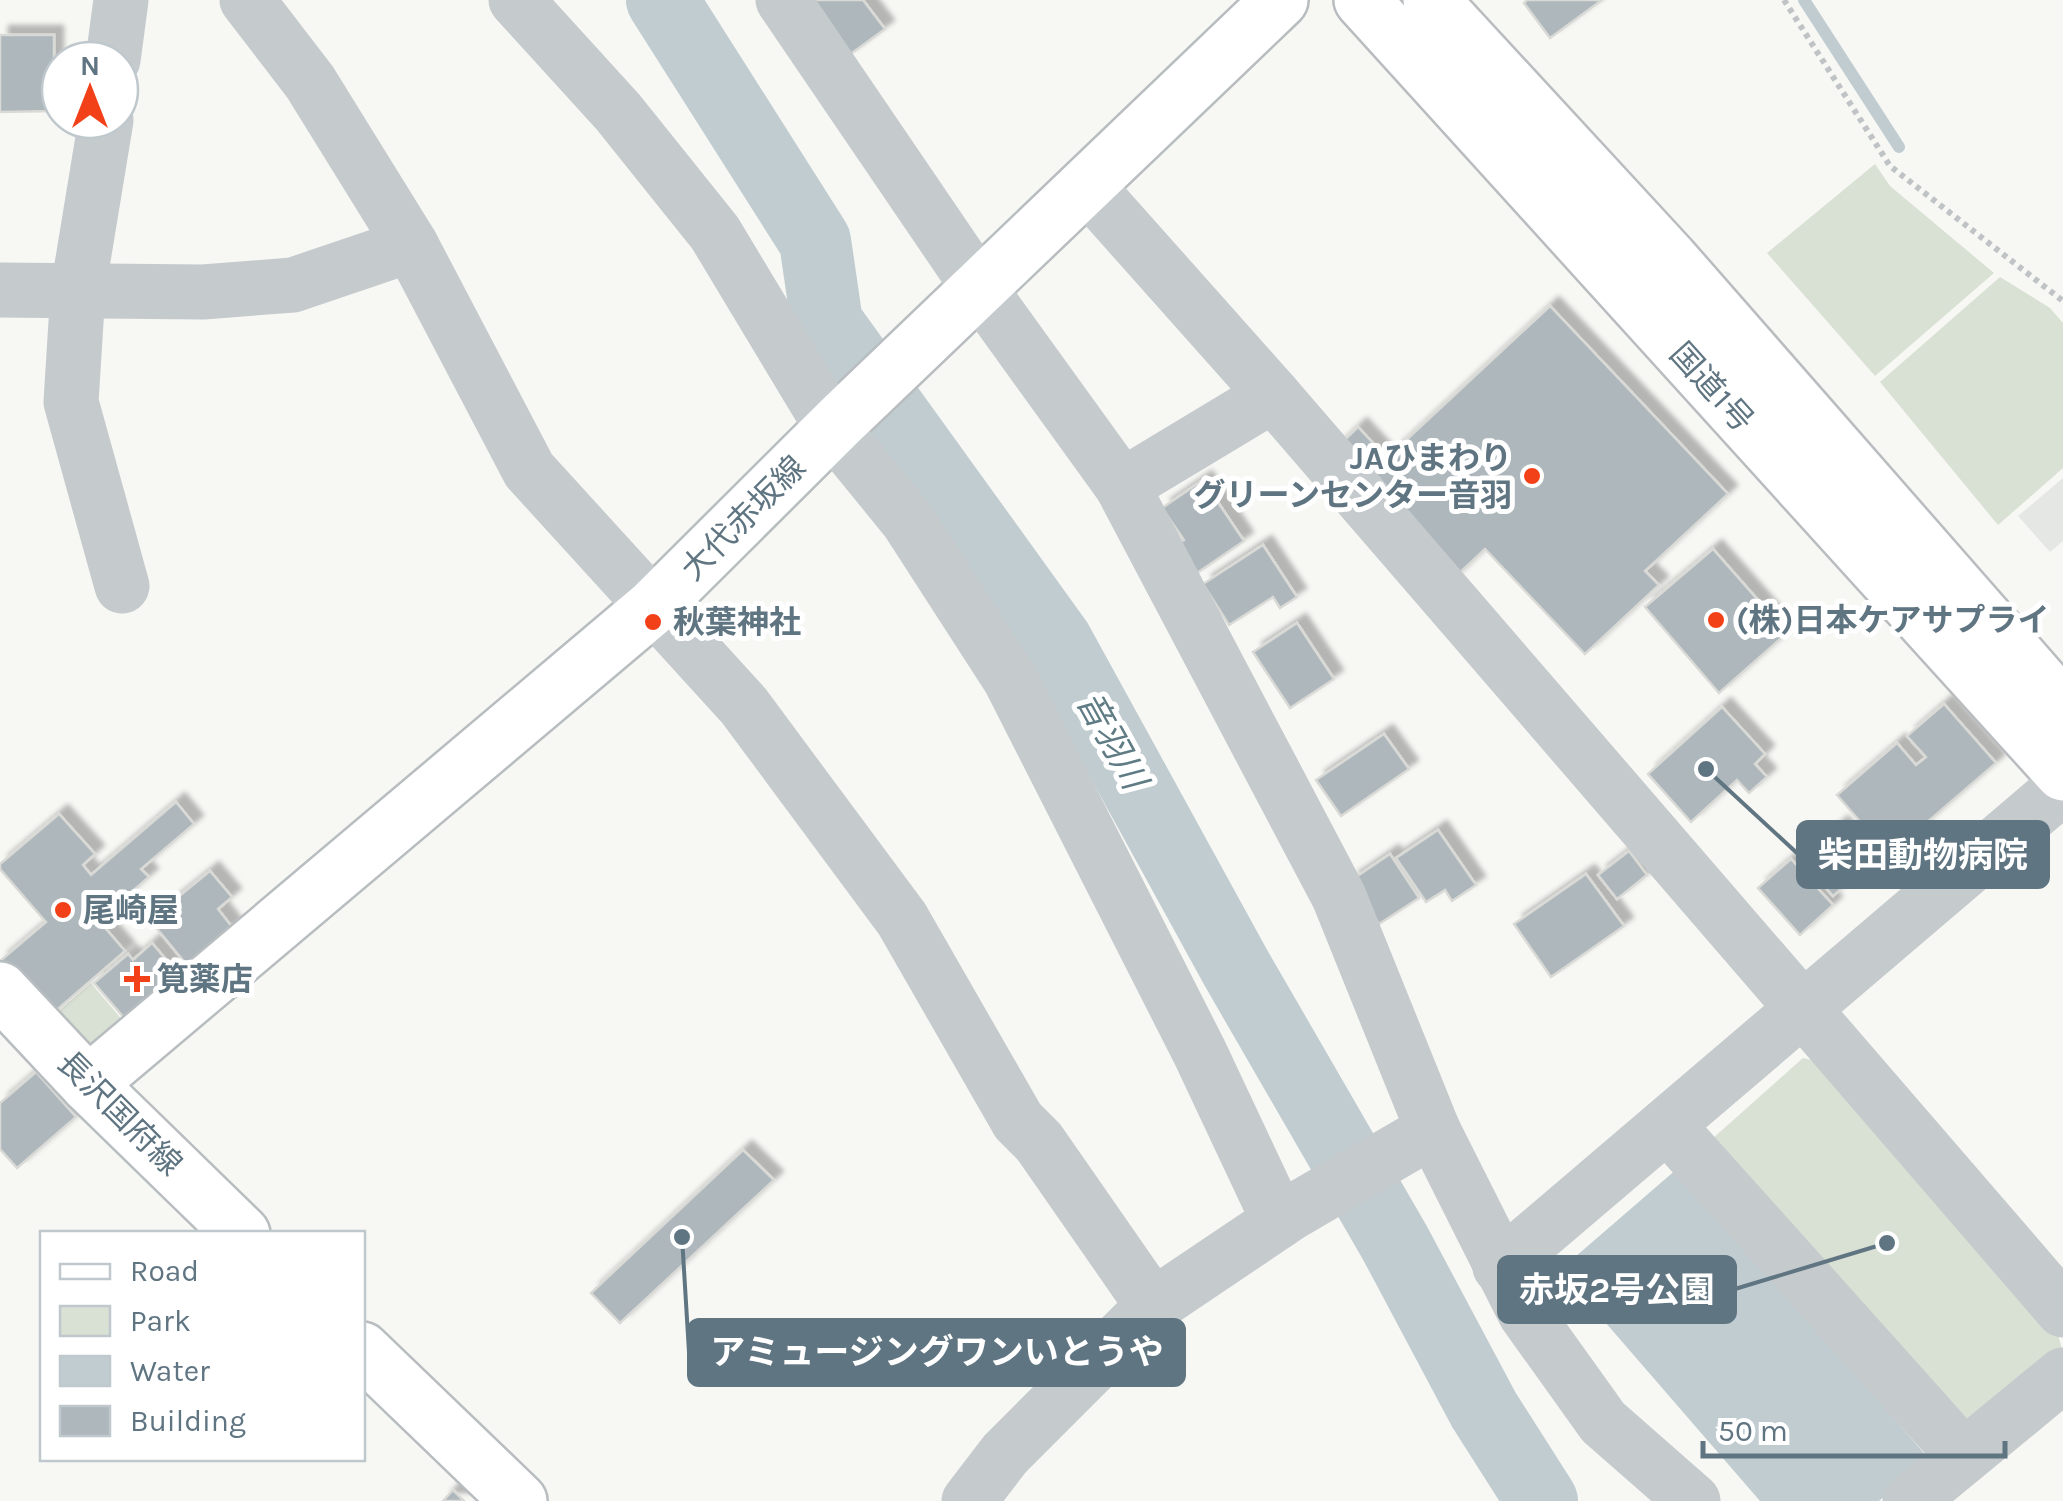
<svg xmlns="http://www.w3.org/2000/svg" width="2063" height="1501" viewBox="0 0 2063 1501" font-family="Karla,'Noto Sans JP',sans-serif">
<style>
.built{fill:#e5e7e5}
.green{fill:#d9e0d4}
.water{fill:#c0ccd0}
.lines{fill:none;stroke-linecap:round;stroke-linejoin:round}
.stream{stroke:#c0ccd0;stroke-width:12}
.river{stroke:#c0ccd0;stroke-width:72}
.building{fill:#adb7bc;stroke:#d9d9d6;stroke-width:2.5;filter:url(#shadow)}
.major-casing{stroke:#b8bdc0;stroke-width:60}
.highway-casing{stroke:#b9bdc0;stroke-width:60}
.path{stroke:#c0c3c5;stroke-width:6;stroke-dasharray:5 5;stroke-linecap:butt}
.minor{stroke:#c5cacd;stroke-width:55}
.major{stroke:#fff;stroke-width:55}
.highway{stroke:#fff;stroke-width:55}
.poi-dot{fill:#f24019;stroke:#fff;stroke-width:4}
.labels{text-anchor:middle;stroke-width:10;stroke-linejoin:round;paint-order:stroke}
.street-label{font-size:32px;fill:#607582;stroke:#fff}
.poi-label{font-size:32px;font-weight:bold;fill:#607582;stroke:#fff;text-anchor:start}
.water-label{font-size:35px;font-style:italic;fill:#5f7b83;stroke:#fff}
.leader{fill:none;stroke:#607582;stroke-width:4}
.callout-dot{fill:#607582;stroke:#fff;stroke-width:4}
.callout{fill:#607582;stroke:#607582;stroke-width:4}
.callout-label{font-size:35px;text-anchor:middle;font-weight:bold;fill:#fff}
</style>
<defs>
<filter id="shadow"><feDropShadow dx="9" dy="-9" stdDeviation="2.5" flood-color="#0004"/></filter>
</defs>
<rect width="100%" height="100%" fill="#f7f7f4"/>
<!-- built -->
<polygon class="built" points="2063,478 2063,541 2050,552 2018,516"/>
<!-- green -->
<g class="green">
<polygon points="1875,164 1890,186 1994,273 1875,376 1767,253"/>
<polygon points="2000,277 2050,308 2063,323 2063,468 1998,525 1880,382"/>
<polygon points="91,983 124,1022 82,1056 45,1023"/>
<polygon points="1803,1058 1819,1062 2058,1335 2062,1349 1973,1425 1712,1139"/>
</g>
<!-- water -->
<polygon class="water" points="1678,1168 1928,1458 1879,1501 1760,1501 1560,1270"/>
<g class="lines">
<!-- stream -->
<polyline class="stream" points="1804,0 1899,147"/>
<!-- river -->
<polyline class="river" points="662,0 815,241 827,323 1057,642 1236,968 1395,1243 1484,1410 1542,1501"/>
</g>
<!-- building -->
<g class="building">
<polygon points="802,0 863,0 885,29 845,58"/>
<polygon points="1527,0 1602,0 1550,38 1524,3"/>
<polygon points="0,35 54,35 54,111 0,112"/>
<polygon points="1550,306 1728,494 1645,571 1659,585 1585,654 1485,549 1452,580 1331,453 1358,427 1387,458"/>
<polygon points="1203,480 1244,541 1194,575 1174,547 1184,540 1162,508"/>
<polygon points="1263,545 1297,597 1280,608 1273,597 1229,625 1203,584"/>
<polygon points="1713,549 1787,633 1719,693 1645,607"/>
<polygon points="1297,623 1334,679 1290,708 1253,652"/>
<polygon points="1944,704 1996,763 1889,855 1837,795 1897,743 1916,765 1926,757 1907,736"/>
<polygon points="1722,707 1765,754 1755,764 1767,777 1749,793 1737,780 1691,822 1648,774"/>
<polygon points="1384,734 1409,769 1341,816 1316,780"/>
<polygon points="176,802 194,824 141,869 149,877 108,912 97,900 88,908 125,951 44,1021 0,971 0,961 46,922 0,869 0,864 59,814 95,854 83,865 91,875"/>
<polygon points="1839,825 1873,861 1833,896 1801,860"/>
<polygon points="1438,830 1476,885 1452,901 1445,890 1426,902 1396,858"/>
<polygon points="1629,851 1647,875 1617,899 1598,875"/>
<polygon points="1390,854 1419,898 1379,924 1350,881"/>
<polygon points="1791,859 1833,905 1800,935 1758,888"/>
<polygon points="210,871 232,897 218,909 232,927 186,964 150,920"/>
<polygon points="1586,874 1624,926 1551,977 1514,924"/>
<polygon points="152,943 179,975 126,1020 94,983 128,954 133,960"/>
<polygon points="36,1072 76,1117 17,1168 0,1149 0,1103"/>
<polygon points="743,1150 774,1180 620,1323 591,1293"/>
<polygon points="453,1490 464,1501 443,1501"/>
</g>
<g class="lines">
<!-- major casing -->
<g class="major-casing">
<g id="major">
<polyline points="0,990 88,1084 242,1234"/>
<polyline points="88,1084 653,607 841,420 1280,0"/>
<polyline points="362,1350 519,1501"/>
</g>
</g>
<!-- highway casing -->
<g class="highway-casing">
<g id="highway">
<polyline points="1362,0 2063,773"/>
<polyline points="1431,0 1670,259 2063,708"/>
</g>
</g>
<!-- path -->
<polyline class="path" points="1784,0 1890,166 2063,301"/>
<!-- minor -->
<g class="minor">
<polyline points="247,0 310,82 411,245 529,470 744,706 902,919 1018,1121 1039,1142 1153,1306"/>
<polyline points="516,0 618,112 715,233 833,429 908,521 1010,679 1200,1053 1279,1221"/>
<polyline points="783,0 979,288 1122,486 1339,897 1433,1130 1525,1313 1603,1422 1693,1501"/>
<polyline points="113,60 121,0"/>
<polyline points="106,120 78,290 71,402 122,586"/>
<polyline points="1087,186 1273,395 2063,1310"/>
<polyline points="0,290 203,292 293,285 411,245"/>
<polyline points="1122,486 1273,395"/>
<polyline points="1667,1125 1964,1456"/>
<polyline points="1500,1267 2063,787"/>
<polyline points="969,1501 1005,1454 1153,1306 1291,1213 1433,1130"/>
<polyline points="1910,1501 2063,1375"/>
</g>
<!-- major -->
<use href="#major" class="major"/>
<!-- highway -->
<use href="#highway" class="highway"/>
</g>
<!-- markers -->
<g class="poi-dot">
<circle cx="1532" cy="476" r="10"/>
<circle cx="1716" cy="620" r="10"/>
<circle cx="653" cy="622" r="10"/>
<circle cx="63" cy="910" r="10"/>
<path d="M132 964h10v10h10v10h-10v10h-10v-10h-10v-10h10z"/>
</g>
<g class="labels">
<!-- street labels -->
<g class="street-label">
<text transform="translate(1712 387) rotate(48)" y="11">国道1号</text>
<text transform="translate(743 518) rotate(-45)" y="11">大代赤坂線</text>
<text transform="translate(120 1113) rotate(45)" y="11">長沢国府線</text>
</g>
<!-- poi labels -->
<g class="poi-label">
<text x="1512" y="469" text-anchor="end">JAひまわり<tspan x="1512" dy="37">グリーンセンター音羽</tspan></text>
<text x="1736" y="631">(株)日本ケアサプライ</text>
<text x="673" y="633">秋葉神社</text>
<text x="83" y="921">尾崎屋</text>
<text x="157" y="990">筧薬店</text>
</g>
<!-- water labels -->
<g class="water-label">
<text transform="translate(1112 740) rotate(61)" y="12">音羽川</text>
</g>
</g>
<!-- callouts -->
<path class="leader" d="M1706 769L1798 854M1887 1243L1735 1289M682 1237L689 1352"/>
<g class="callout-dot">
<circle cx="1706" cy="769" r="10"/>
<circle cx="1887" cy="1243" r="10"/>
<circle cx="682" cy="1237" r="10"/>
</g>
<g class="callout">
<rect x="1798" y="822" width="250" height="65" rx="10"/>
<rect x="1499" y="1257" width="236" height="65" rx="10"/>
<rect x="689" y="1320" width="495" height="65" rx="10"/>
</g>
<g class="callout-label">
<text x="1923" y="867">柴田動物病院</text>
<text x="1617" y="1302">赤坂2号公園</text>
<text x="937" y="1364">アミュージングワンいとうや</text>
</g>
<!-- legend -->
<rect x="40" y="1231" width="325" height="230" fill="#ffffff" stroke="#bfc8cd" stroke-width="2.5"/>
<rect x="60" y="1264" width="50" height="15" fill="#ffffff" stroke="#bfc8cd" stroke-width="2.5"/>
<text x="130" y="1281" font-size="30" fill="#607582">Road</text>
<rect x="60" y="1306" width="50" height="30" fill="#d9e0d4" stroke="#bfc8cd" stroke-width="2.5"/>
<text x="130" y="1331" font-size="30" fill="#607582">Park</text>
<rect x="60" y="1356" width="50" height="30" fill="#c0ccd0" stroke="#bfc8cd" stroke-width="2.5"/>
<text x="130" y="1381" font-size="30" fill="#607582">Water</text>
<rect x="60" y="1406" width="50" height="30" fill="#adb7bc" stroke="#bfc8cd" stroke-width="2.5"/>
<text x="130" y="1431" font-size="30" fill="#607582">Building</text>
<!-- north arrow -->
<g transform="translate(90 90)"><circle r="48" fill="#ffffff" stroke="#bfc8cd" stroke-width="2.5"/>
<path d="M0-8L18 38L0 25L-18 38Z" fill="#f24019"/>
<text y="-15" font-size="28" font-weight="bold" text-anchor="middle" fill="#607582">N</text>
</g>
<!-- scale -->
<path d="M1703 1441v15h302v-15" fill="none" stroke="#607582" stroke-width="5"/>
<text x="1718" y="1441" font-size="30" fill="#607582" stroke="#ffffff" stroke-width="8" paint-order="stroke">50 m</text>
</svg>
